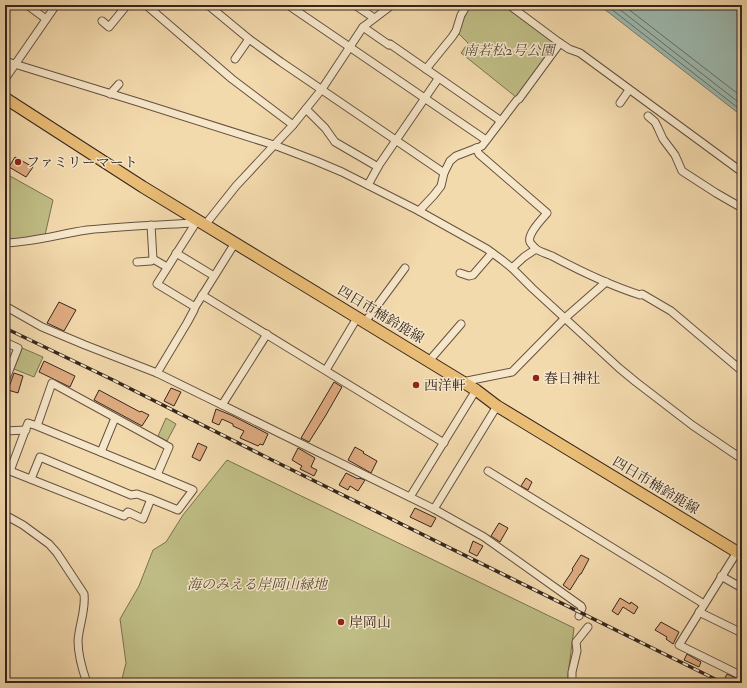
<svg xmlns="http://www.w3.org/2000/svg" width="747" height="688" viewBox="0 0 747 688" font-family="'IM FELL Double Pica','Noto Serif JP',serif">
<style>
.green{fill:#c0be86;stroke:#7a7252}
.water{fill:#9dbab1;stroke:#737e76}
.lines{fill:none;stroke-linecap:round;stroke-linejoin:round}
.shore{stroke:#687068;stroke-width:1}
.building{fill:#e0ac82;stroke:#34251e}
.minor-casing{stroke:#645242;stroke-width:9}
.primary-casing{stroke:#34251e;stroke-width:13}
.minor{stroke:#f7e7ca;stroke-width:7}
.primary{stroke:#eabd76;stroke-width:11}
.rail-casing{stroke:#34251e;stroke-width:3.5}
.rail{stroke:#f7e7ca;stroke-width:2;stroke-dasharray:6;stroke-linecap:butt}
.poi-dot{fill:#8f2418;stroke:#f7e7ca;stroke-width:1.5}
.labels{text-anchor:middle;stroke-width:3;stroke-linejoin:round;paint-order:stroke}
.park-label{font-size:14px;font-style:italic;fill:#574b38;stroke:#f7e7ca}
.poi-label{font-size:14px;fill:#34251e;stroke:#f7e7ca;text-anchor:start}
.street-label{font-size:14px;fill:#34251e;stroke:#f7e7ca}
</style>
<rect width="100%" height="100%" fill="#f3daad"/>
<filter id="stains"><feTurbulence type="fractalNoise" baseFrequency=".005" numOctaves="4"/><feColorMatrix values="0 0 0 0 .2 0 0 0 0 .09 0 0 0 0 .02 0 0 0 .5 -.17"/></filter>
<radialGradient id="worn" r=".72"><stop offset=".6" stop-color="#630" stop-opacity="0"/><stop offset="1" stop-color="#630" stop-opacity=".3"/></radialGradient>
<!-- green -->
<g class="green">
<polygon points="471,5 503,5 556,44 516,97 461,53 468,43 458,33 464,18"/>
<polygon points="10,176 53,200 45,235 23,239 5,239 5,184"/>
<polygon points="22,348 43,357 34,377 14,369"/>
<polygon points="166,418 176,424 167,441 158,436"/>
<polygon points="227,460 574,628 567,683 121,683 126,663 120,619 139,586 153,550 166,542 183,515"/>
</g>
<!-- water -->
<polygon class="water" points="599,5 742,5 742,116"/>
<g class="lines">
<!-- shore -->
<g class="shore">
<polyline points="606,5 742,111"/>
<polyline points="614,5 742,105"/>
<polyline points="623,5 742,97"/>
</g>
</g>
<!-- building -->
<g class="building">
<polygon points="15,157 33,167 26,177 9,167"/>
<polygon points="59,302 76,310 64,331 47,323"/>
<polygon points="44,361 75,376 70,387 39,372"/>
<polygon points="14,373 23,376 18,393 8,390"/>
<polygon points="334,382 342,387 326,415 309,442 301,438"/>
<polygon points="171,388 181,392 174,406 164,401"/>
<polygon points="99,390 140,412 141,411 149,415 142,426 94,400"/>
<polygon points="216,409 231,415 268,434 263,445 260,444 258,446 240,438 244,431 233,426 233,424 222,419 219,425 212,422"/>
<polygon points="198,443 207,447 200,461 192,457"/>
<polygon points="355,447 364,452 363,453 377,461 371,473 348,460"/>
<polygon points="298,448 315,458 311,467 317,470 314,476 300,469 302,466 292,460"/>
<polygon points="346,473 358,479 359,478 365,480 358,491 350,486 348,490 339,485"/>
<polygon points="526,478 532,482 528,490 521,486"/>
<polygon points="415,508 436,518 431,527 410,517"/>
<polygon points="499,523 508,528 500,542 491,536"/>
<polygon points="473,541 483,546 477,556 469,552"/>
<polygon points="581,555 589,559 581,574 580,574 570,590 563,585 573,570 572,569"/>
<polygon points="620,598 630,604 631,602 638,607 634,614 623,607 618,615 612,611"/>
<polygon points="661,622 679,632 673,644 666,639 667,637 655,630"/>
<polygon points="687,654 701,662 699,667 684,660"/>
<polygon points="727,674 738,679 736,683 730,683 724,680"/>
</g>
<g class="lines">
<!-- minor casing -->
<g class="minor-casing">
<g id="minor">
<polyline points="27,5 46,19"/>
<polyline points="146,5 232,79 293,125"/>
<polyline points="208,5 249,39 281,62 444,173"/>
<polyline points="288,5 486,140"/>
<polyline points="355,5 374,18"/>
<polyline points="509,5 560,43 569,49 580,53 742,172"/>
<polyline points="102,21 109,27 127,5"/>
<polyline points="363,27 389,45 390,44 501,121"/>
<polyline points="235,59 249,39"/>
<polyline points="5,61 21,66 141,103 274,145 316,161 342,172 419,211 487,249 502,260 512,268 532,288 619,368 636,382 692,425 742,459"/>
<polyline points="426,69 452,37 456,31 461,15 467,5"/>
<polyline points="5,79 56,5"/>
<polyline points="110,94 119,84"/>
<polyline points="620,103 629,90"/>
<polyline points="306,109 325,128 335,142 378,167"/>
<polyline points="648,116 655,122 658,128 663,139 675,155 682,171 716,193 742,208"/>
<path d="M 476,148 L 479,154 L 547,213 C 542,219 527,234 530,242 C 531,244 534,247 536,249 C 540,252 548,254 552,256 C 580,271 609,285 640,295 L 642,294 L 671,311 L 742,371"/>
<polyline points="368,185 379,165 438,79"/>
<polyline points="419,211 434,195 441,186 444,173 450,161 456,156 482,146 517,100 519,99 560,43"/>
<polyline points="151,225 153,259 167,267"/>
<polyline points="205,225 236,186 293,125 322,89 363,27 392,5"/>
<path d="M 5,243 C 33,242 60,234 87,230 C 123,226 159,225 195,223"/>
<polyline points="176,253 214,276"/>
<polyline points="137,262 151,261 153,259"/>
<polyline points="512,268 524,257 536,249"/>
<polyline points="460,273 469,276 473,275 492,253"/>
<polyline points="202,295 444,443"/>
<polyline points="5,306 42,327 85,345 157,373 434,509 484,537 581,606 582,608 579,616"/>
<polyline points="195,307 157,284 197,221"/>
<polyline points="365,322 405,268"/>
<polyline points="5,342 18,348 5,381"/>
<polyline points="429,361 461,324"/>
<polyline points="326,370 357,318"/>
<polyline points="157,373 187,323 194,310 195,307 235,243"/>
<polyline points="462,382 512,372 565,318 606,282"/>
<polyline points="222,405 267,334"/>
<polyline points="5,431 26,430"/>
<polyline points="101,452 115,418"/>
<polyline points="5,469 124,516 128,512 143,519 151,499 178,510 193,490 157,475"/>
<polyline points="10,471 28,423 37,426 157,475 169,447 52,383 37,426"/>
<polyline points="488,471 704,604"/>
<polyline points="31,479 40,457 131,495 137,494 151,499"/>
<polyline points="410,497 476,390"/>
<polyline points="434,509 497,406"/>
<path d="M 5,515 L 23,525 L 49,544 L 57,553 L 84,594 C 86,610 79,625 78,641 C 78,655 82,669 87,683"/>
<polyline points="737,552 679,645 742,676"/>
<polyline points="721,576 742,588"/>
<polyline points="699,612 742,633"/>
<polyline points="572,683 572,672 577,651 576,642 588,627"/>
</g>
</g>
<!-- primary casing -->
<g class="primary-casing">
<polyline id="primary" points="5,98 143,187 448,373 476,390 497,406 742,555"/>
</g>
<!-- minor -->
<use href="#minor" class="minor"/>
<!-- primary -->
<use href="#primary" class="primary"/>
<!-- rail casing -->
<g class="rail-casing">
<polyline id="rail" points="5,328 113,380 272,460 723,683"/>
</g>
<!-- rail -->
<use href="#rail" class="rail"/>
</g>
<!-- markers -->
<g class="poi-dot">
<circle cx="18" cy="162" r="4"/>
<circle cx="536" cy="378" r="4"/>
<circle cx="416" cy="385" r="4"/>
<circle cx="341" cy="622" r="4"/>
</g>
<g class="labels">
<!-- park labels -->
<g class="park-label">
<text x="509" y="55">南若松2号公園</text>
<text x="257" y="589">海のみえる岸岡山緑地</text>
</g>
<!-- poi labels -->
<g class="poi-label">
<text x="26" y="167">ファミリーマート</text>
<text x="544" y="383">春日神社</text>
<text x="424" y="390">西洋軒</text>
<text x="349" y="627">岸岡山</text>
</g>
<!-- street labels -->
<g class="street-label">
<text transform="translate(381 314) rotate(31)" y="5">四日市楠鈴鹿線</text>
<text transform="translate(656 485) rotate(31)" y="5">四日市楠鈴鹿線</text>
</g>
</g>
<!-- margin -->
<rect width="747" height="688" fill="none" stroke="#f3daad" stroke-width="20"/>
<rect x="6" y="6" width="735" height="676" fill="none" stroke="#34251e" stroke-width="2"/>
<rect x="10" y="10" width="727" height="668" fill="none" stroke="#34251e"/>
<rect width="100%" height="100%" filter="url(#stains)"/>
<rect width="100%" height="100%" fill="url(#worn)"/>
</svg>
